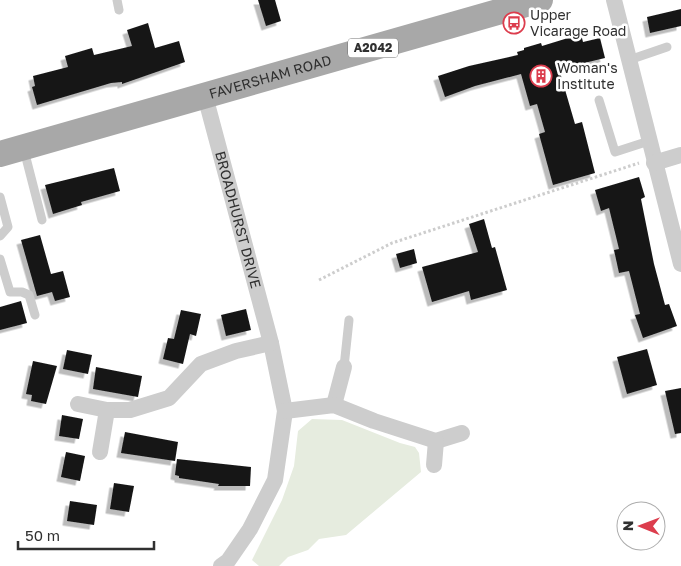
<svg xmlns="http://www.w3.org/2000/svg" width="681" height="566" viewBox="0 0 681 566" font-family="'Golos Text',sans-serif">
<style>
.green{fill:#e6ecdf}
.building{fill:#171717;filter:url(#shadow)}
.lines{fill:none;stroke-linecap:round;stroke-linejoin:round}
.path{stroke:#cdcdcd;stroke-width:3;stroke-dasharray:2.5 2.5;stroke-linecap:butt}
.service{stroke:#cdcdcd;stroke-width:9}
.minor{stroke:#cdcdcd;stroke-width:16}
.primary{stroke:#a8a8a8;stroke-width:26}
.labels{text-anchor:middle;stroke-width:5;stroke-linejoin:round;paint-order:stroke}
.shield{fill:#fff;stroke:#6e6e6e;stroke-width:1}
.shield-label{font-size:12px;font-weight:bold;fill:#303030}
.poi-label{font-size:14px;fill:#303030;stroke:#fff;text-anchor:start}
.street-label{font-size:14px;fill:#303030;stroke:#fff}
</style>
<defs>
<filter id="shadow"><feDropShadow dx="-4.5" dy="4.5" stdDeviation="0" flood-color="#0004"/></filter>
</defs>
<rect width="100%" height="100%" fill="#fff"/>
<!-- green -->
<polygon class="green" points="312,419 342,420 400,443 415,447 419,453 421,472 346,535 319,539 308,550 288,557 279,566 259,566 252,560 282,500 294,466 298,431"/>
<!-- building -->
<g class="building">
<polygon points="258,0 275,0 281,21 266,26"/>
<polygon points="681,9 681,26 650,33 647,17"/>
<polygon points="148,23 155,48 179,41 185,62 122,84 122,82 111,83 37,105 32,87 35,86 33,76 68,67 65,56 92,48 94,55 132,46 127,30"/>
<polygon points="581,34 583,42 600,38 605,58 559,69 575,124 582,122 595,173 553,185 539,134 545,132 537,104 530,106 521,74 475,86 445,97 438,76 469,66 518,55 517,52 524,50 524,48 541,43 542,46"/>
<polygon points="114,168 120,191 81,202 82,205 53,214 45,185"/>
<polygon points="639,177 645,197 641,199 654,264 665,305 669,304 677,326 643,338 635,315 640,314 629,271 619,273 614,250 619,249 609,208 601,211 595,190"/>
<polygon points="484,219 492,248 495,247 507,290 471,300 469,291 432,302 422,267 478,252 469,224"/>
<polygon points="40,235 51,274 63,271 70,297 55,301 52,292 37,296 21,240"/>
<polygon points="414,249 417,263 400,268 396,254"/>
<polygon points="21,301 27,323 0,330 0,307"/>
<polygon points="246,309 251,330 226,336 221,315"/>
<polygon points="181,310 201,314 196,336 190,334 183,364 163,359 168,338 174,339"/>
<polygon points="647,349 657,385 627,394 617,357"/>
<polygon points="67,350 92,355 88,374 63,369"/>
<polygon points="33,361 57,366 46,404 31,401 32,395 26,394"/>
<polygon points="96,367 142,376 138,397 93,389"/>
<polygon points="681,388 681,433 675,434 665,391"/>
<polygon points="62,415 83,419 79,439 59,436"/>
<polygon points="125,432 178,442 175,461 121,453"/>
<polygon points="66,452 85,456 80,481 61,477"/>
<polygon points="177,459 251,467 250,486 218,486 219,484 179,478 179,476 175,475"/>
<polygon points="114,483 134,486 129,512 110,509"/>
<polygon points="70,501 97,505 94,525 67,521"/>
</g>
<g class="lines">
<!-- path -->
<polyline class="path" points="319,280 392,243 639,163"/>
<!-- service -->
<g class="service">
<polyline points="117,0 119,10"/>
<polyline points="629,60 667,47"/>
<polyline points="599,100 615,152 649,141"/>
<polyline points="24,150 42,220"/>
<polyline points="0,197 8,227 0,236"/>
<polyline points="0,259 10,292 22,292 29,295 35,315"/>
<polyline points="344,367 349,320"/>
</g>
<!-- minor -->
<g class="minor">
<polyline points="614,0 681,264"/>
<path id="s1" d="M 205,96 L 271,343 L 285,411 L 275,480 L 250,529 L 228,561 L 221,566"/>
<polyline points="654,163 681,155"/>
<polyline points="78,404 107,410 130,410 169,398 201,364 236,351 271,343"/>
<polyline points="334,405 344,367"/>
<polyline points="285,411 334,405 374,421 436,441 462,433"/>
<polyline points="100,452 107,410"/>
<polyline points="434,465 436,441"/>
</g>
<!-- primary -->
<path class="primary" id="s2" d="M 0,154 L 540,0"/>
</g>
<!-- icons -->
<defs>
<g id="bus-ring" transform="scale(1.125)"><circle r="9.5" fill="#fff" stroke="#dc3d4d" stroke-width="1.5"/><path d="M-5-6H5V4H4V6H2V4H-2V6H-4V4H-5ZM-3.5-4V0h7V-4ZM-3.5 1.2v1.5H-2V1.2ZM2 1.2v1.5H3.5V1.2Z" fill="#dc3d4d"/></g>
<g id="building-ring" transform="scale(1.125)"><circle r="9.5" fill="#fff" stroke="#dc3d4d" stroke-width="1.5"/><path d="M-4-6H4V6H1V3H-1V6H-4ZM-2.5-4.3h1.7v1.8h-1.7ZM.8-4.3h1.7v1.8H.8ZM-2.5-1h1.7V.8h-1.7ZM.8-1h1.7V.8H.8Z" fill="#dc3d4d"/></g>
</defs>
<g fill-rule="evenodd">
<use href="#bus-ring" x="514" y="23"/>
<use href="#building-ring" x="541" y="76"/>
</g>
<g class="labels">
<!-- shield labels -->
<rect class="shield" x="348" y="38.5" width="50" height="19" rx="4"/>
<g class="shield-label">
<text x="373" y="52">A2042</text>
</g>
<!-- poi labels -->
<g class="poi-label">
<text x="530" y="20">Upper<tspan x="530" dy="16">Vicarage Road</tspan></text>
<text x="557" y="73">Woman's<tspan x="557" dy="16">Institute</tspan></text>
</g>
<!-- street labels -->
<g class="street-label">
<text dy="5" stroke="none"><textPath href="#s2" startOffset="281">FAVERSHAM ROAD</textPath></text>
<text dy="5" stroke="none"><textPath href="#s1" startOffset="128">BROADHURST DRIVE</textPath></text>
</g>
</g>
<!-- north arrow -->
<g transform="translate(641 526) rotate(271)"><circle r="24" fill="#ffffff" stroke="#acacac"/>
<path d="M0-4L9 19L0 12L-9 19Z" fill="#dc3d4d"/>
<text y="-8" font-size="14" font-weight="bold" text-anchor="middle" fill="#303030">N</text>
</g>
<!-- scale -->
<path d="M18 541v8h136v-8" fill="none" stroke="#303030" stroke-width="2.5"/>
<text x="25" y="541" font-size="15" fill="#303030" stroke="#ffffff" stroke-width="4" paint-order="stroke">50 m</text>
</svg>
